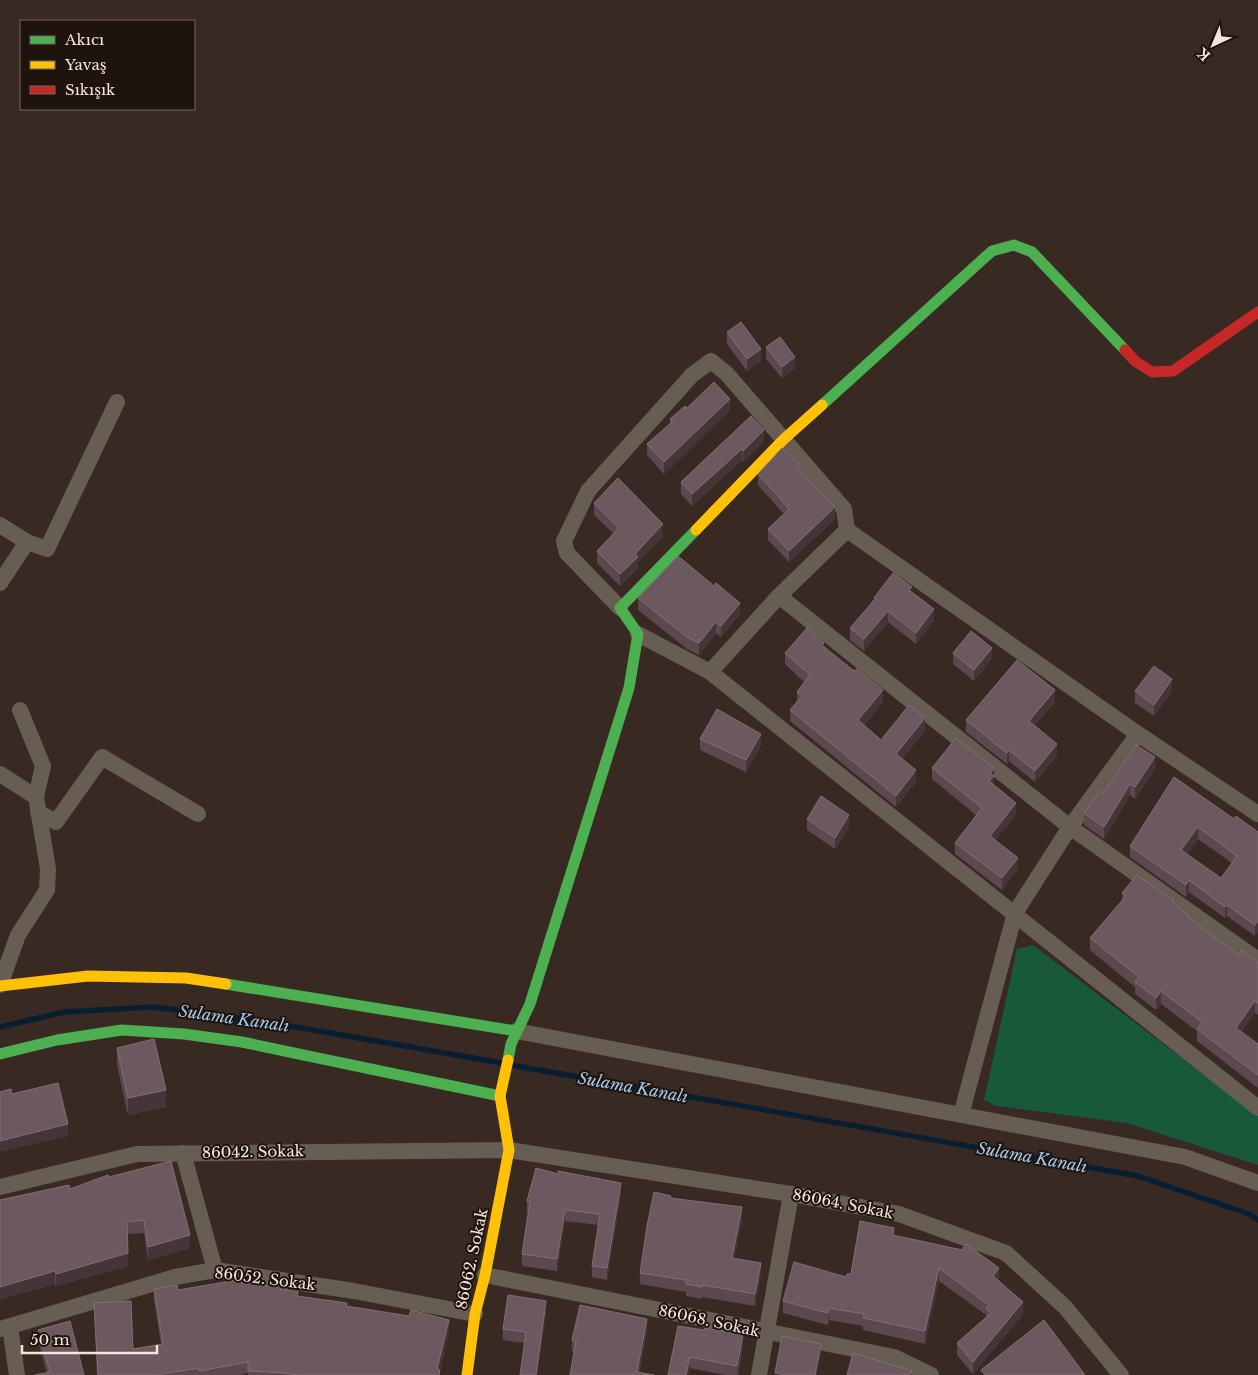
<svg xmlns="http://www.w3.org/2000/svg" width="1258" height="1375" viewBox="0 0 1258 1375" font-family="'Libre Baskerville',serif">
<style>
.green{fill:#18583b}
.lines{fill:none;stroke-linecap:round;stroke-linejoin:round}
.stream{stroke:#0a1e31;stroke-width:5.5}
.street{stroke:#685d53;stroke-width:16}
.fast{stroke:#4caf50;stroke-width:11}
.slow{stroke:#ffc107;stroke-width:11}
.jam{stroke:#c62828;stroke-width:11}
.wall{fill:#5c4950;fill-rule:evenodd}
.shaded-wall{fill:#463538}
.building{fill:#6c5960;stroke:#826f73;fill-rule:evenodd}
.labels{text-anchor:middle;stroke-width:4;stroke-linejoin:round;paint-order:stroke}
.street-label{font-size:15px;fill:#f6e4dc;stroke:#1e130d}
.water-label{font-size:16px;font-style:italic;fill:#a7ccee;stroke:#1e130d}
</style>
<rect width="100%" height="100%" fill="#382a22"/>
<!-- green -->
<polygon class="green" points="1033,945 1258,1116 1258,1165 1127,1123 996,1106 984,1100 1017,949"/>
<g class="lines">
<!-- stream -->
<g class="stream">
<polyline points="0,1027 64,1012 153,1007 267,1022 502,1063"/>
<polyline points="511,1065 1138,1176 1249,1214 1258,1220"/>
</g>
<!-- street -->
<g class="street">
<polyline points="0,525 27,542"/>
<polyline points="0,583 27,542 47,549 117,402"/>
<polyline points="779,596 1070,827 1258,960"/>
<polyline points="620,608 567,553 564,541 588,491 692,375 711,361 726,373 844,509 847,530 1138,734 1258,814"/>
<polyline points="638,634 710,672 1258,1108"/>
<polyline points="710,672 779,596 847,530"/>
<polyline points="20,710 43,766 36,797"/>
<polyline points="0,774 36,797 48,869 47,890 18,935 0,985"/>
<polyline points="38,812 56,822 102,757 198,814"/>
<polyline points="516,1031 1185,1157 1258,1183"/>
<polyline points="961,1115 1015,913 1070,827 1138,734"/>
<polyline points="183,1153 215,1270"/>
<polyline points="0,1187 137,1154 509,1150 791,1194 899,1214 1006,1253 1065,1307 1121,1375"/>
<polyline points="485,1275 894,1357 931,1375"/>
<polyline points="10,1327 17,1375"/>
<polyline points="0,1329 175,1277 215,1270 354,1291 475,1314"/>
<polyline points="759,1375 791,1194"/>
</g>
<!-- fast -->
<g class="fast">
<polyline points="822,405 992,251 1014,245 1032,252 1125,350"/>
<polyline points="226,984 516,1031"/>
<polyline points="0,1054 57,1040 122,1030 184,1034 242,1042 500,1096"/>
<polyline points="508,1060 511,1044 530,1004 629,688 638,634 620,608 696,530"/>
</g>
<!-- slow -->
<g class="slow">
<polyline points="696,530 784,439 822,405"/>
<polyline points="0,986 88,976 186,978 226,984"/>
<polyline points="467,1375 475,1314 485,1275 509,1150 500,1096 508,1060"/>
</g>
<!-- jam -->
<polyline class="jam" points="1125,350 1135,361 1152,372 1173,371 1258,312"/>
</g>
<!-- wall -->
<g class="wall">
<polygon points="727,332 761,361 747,371 727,344"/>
<polygon points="766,347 795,368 782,378 766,359"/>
<polygon points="687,408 730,410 664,474 647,455 647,444 670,424 670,419"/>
<polygon points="751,416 764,441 743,462 742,460 692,506 681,494 681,482"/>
<polygon points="799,470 835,519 789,562 768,540 768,529 784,514 758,485 758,474"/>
<polygon points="594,503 663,536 638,562 638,568 620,586 597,563 597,551 614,534 594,515"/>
<polygon points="912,592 934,621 916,644 888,622 864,651 850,640 850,628 874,602 874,598"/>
<polygon points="638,598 740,614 721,637 716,633 699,655 687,649 638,610"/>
<polygon points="824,647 883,702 864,725 881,740 925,730 902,759 916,782 896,807 790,721 790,710 797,702 797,692 804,682 785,664 785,653"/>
<polygon points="953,653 992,659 974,681 953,664"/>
<polygon points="1135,691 1172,691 1154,716 1135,703"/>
<polygon points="1055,702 1035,725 1057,755 1035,782 1009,761 1007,764 966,732 966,720"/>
<polygon points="700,739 761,745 746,772 700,750"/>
<polygon points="932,768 994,780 994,785 1016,814 995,840 1018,869 1002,890 955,854 955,843 976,815 932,779"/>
<polygon points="1155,769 1135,799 1130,795 1104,839 1084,825 1084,813 1104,793"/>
<path d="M 1174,777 L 1234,819 L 1258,832 L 1255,936 L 1227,916 L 1225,918 L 1189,892 L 1186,897 L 1130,857 L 1130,846 ZM 1198,839 L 1232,863 L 1221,878 L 1187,854 Z"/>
<polygon points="807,819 849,827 835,849 807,830"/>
<polygon points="1122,893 1174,904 1188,917 1215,938 1239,955 1258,963 1258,1015 1255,1013 1241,1032 1258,1044 1258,1088 1197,1041 1197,1031 1161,1004 1156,1010 1135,994 1135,987 1090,950 1090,938 1122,900"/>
<polygon points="117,1048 166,1107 128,1115 117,1065"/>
<polygon points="109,1177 190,1248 148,1260 144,1233 127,1234 128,1266 56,1286 55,1284 0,1299 0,1200 70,1189"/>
<polygon points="621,1194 607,1280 592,1277 592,1266 599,1225 565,1221 557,1271 522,1266 522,1254 529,1212 527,1212 527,1201"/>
<polygon points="671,1198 742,1219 734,1259 761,1274 755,1306 702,1297 702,1299 686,1296 686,1292 640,1284 640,1273"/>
<polygon points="894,1235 999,1280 999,1281 1023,1314 973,1374 957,1355 957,1343 986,1317 986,1315 939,1281 925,1344 863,1330 863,1326 829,1320 828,1325 783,1313 783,1301 851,1274"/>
<polygon points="154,1289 298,1296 347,1306 449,1331 440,1371 440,1375 248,1375 248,1373 240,1375 97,1375 94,1303 133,1349 161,1344 154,1300"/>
<polygon points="546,1313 537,1375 520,1375 525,1343 503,1340 503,1329"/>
<polygon points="678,1326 743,1346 738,1375 725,1375 690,1368 688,1375 668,1375"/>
<polygon points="38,1330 84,1375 47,1373 38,1341"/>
<polygon points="647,1331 639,1373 570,1375 574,1352 572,1352 572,1340"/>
</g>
<!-- shaded-wall -->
<g class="shaded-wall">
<polygon points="761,349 761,361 747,371 747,359"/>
<polygon points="795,357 795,368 782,378 782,367"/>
<polygon points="730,399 730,410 664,474 664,462"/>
<polygon points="764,430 764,441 743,462 743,451"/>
<polygon points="742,449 742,460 692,506 692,494"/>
<polygon points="835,507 835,519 789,562 789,551"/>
<polygon points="663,524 663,536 638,562 638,568 620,586 620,574 635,554"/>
<polygon points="740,603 740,614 721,637 721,626"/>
<polygon points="934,609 934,621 916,644 916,633"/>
<polygon points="888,611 888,622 864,651 864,639"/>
<polygon points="716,622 716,633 699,655 699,643"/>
<polygon points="992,648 992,659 974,681 974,670"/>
<polygon points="1172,679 1172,691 1154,716 1154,705"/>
<polygon points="883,690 883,702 858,731 858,720"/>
<polygon points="1055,690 1055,702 1029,732 1029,721"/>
<polygon points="925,718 925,730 896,766 896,754"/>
<polygon points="761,734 761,745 746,772 746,760"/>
<polygon points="1057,744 1057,755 1035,782 1035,771"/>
<polygon points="1009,750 1009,761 1007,764 1007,753"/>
<polygon points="1155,757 1155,769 1135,799 1135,787"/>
<polygon points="994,768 994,788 989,781 990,774"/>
<polygon points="916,770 916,782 896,807 896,796"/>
<polygon points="1130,784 1130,795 1104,839 1104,827"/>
<polygon points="1016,803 1016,814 990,848 990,836"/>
<polygon points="849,815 849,827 835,849 835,838"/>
<polygon points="1198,827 1198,839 1181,862 1181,850"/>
<polygon points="1018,858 1018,869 1002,890 1002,878"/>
<polygon points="1189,880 1189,892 1186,897 1186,885"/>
<polygon points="1227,905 1227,916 1225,918 1225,907"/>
<polygon points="1258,921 1258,932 1255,936 1255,925"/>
<polygon points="1161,991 1161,1004 1156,1010 1156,998"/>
<polygon points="1255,1001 1255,1013 1236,1040 1236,1028"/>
<polygon points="166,1090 166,1107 128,1115 128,1098"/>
<polygon points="68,1124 68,1136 0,1152 0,1141"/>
<polygon points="621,1183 621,1194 607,1280 607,1268"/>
<polygon points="742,1207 742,1219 732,1270 732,1258"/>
<polygon points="565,1210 565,1221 557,1271 557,1259"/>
<polygon points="190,1235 190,1248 148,1260 148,1247"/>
<polygon points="128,1253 128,1266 56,1286 56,1274"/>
<polygon points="761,1263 761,1274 755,1306 755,1294"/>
<polygon points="939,1268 939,1281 925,1344 925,1331"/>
<polygon points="999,1268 999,1280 993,1289 993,1276"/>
<polygon points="55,1271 55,1284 0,1299 0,1287"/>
<polygon points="546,1301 546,1313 537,1375 536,1375"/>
<polygon points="1023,1302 1023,1314 973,1374 973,1362"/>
<polygon points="829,1308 829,1320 828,1325 828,1313"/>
<polygon points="647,1319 647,1331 638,1375 637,1372"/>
<polygon points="449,1320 449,1331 440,1371 440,1375 437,1375 437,1369"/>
<polygon points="743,1335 743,1346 737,1375 737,1366"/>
<polygon points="821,1344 821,1355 817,1375 815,1375"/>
<polygon points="690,1357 690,1368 688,1375 686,1375"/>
</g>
<!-- building -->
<g class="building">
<polygon points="741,322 761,349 747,359 727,332"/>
<polygon points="780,337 795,357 782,367 766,347"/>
<polygon points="714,382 730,399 664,462 647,444 672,422 670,419 685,406 687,408"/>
<polygon points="751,416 764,430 743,451 742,449 692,494 681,482"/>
<polygon points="782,448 799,464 796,467 835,507 789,551 768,529 789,509 758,474"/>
<polygon points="618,478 663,524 635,554 638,557 620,574 597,551 619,528 594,503"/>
<polygon points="678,556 714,586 716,583 740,603 721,626 716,622 699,643 687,637 638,598"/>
<polygon points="893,573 912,587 909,590 934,609 916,633 888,611 864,639 850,628 875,599 874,598"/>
<polygon points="807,628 824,643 822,645 854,671 857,669 883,690 858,720 881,740 909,705 925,718 896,754 916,770 896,796 790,710 802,696 797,692 810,675 785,653"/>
<polygon points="971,631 992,648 974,670 953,653"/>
<polygon points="1017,660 1055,690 1029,721 1057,744 1035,771 1009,750 1007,753 966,720"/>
<polygon points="1154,666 1172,679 1154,705 1135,691"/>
<polygon points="717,709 761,734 746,760 700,739"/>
<polygon points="956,738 994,768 990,774 994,776 989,781 1016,803 990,836 1018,858 1002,878 955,843 982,808 932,768"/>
<polygon points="1136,745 1155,757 1135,787 1130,784 1104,827 1084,813 1100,791 1104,793"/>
<path d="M 1174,777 L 1234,819 L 1236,816 L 1258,832 L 1258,921 L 1255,925 L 1227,905 L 1225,907 L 1189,880 L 1186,885 L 1130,846 ZM 1198,827 L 1237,856 L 1221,878 L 1181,850 Z"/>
<polygon points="821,796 849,815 835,838 807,819"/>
<polygon points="1137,875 1174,901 1173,903 1188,915 1187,916 1215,938 1239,955 1242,950 1258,963 1258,1003 1255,1001 1236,1028 1258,1044 1258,1075 1197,1029 1202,1022 1161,991 1156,998 1135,982 1139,977 1090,938 1126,896 1122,893"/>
<polygon points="154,1039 166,1090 128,1098 117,1048"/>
<polygon points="58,1083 68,1124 0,1141 0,1092 11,1089 12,1094"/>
<polygon points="171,1161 190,1235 148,1247 144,1220 127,1222 128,1253 56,1274 55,1271 0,1287 0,1200 69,1185 70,1189 108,1175 109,1177"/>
<polygon points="536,1168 558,1174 558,1171 621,1183 607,1268 592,1266 600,1214 565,1210 557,1259 522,1254 530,1201 527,1201"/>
<polygon points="654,1192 671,1196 670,1198 742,1207 732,1258 761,1263 755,1294 702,1285 702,1287 686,1284 686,1280 640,1273 647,1226"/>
<polygon points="860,1221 894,1228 893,1235 962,1250 966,1244 999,1268 993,1276 1023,1302 973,1362 957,1343 991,1313 986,1308 989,1305 939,1268 925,1331 863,1318 864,1314 829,1308 828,1313 783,1301 794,1262 846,1277 847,1274 851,1274"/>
<polygon points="237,1280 298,1292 297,1296 347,1303 346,1306 409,1316 411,1310 449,1320 437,1369 440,1370 439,1375 299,1375 284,1373 248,1371 248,1362 199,1371 198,1368 156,1375 98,1375 94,1303 131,1301 133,1349 163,1344 154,1289 177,1285 178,1290"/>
<polygon points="508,1295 546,1301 536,1375 520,1375 526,1332 503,1329"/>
<polygon points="580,1305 647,1319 637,1372 654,1375 570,1375 576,1341 572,1340"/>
<polygon points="1044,1320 1085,1375 985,1375 981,1370"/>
<polygon points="70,1321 84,1375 35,1375 50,1372 38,1330"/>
<polygon points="678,1326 704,1330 705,1328 743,1335 737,1366 690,1357 686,1375 668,1375"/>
<polygon points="782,1336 821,1344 815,1375 784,1375 775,1373"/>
<polygon points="853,1353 912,1371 910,1375 847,1375"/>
</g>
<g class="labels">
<!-- street labels -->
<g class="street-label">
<text transform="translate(253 1152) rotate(-1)" y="5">86042. Sokak</text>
<text transform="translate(843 1204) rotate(11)" y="5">86064. Sokak</text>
<text transform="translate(472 1259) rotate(-78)" y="5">86062. Sokak</text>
<text transform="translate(265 1279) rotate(7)" y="5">86052. Sokak</text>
<text transform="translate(709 1321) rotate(12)" y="5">86068. Sokak</text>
</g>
<!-- water labels -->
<g class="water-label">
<text transform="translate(234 1018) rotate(8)" y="6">Sulama Kanalı</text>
<text transform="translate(633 1087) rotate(10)" y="6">Sulama Kanalı</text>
<text transform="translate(1032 1157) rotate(10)" y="6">Sulama Kanalı</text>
</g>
</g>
<!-- legend -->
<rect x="20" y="20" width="175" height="90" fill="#1e130d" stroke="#746760"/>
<rect x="30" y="36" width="25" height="8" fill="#4caf50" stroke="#746760"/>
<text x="65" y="45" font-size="15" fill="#f6e4dc">Akıcı</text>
<rect x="30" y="61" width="25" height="8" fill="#ffc107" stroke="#746760"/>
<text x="65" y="70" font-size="15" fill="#f6e4dc">Yavaş</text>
<rect x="30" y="86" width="25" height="8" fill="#c62828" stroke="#746760"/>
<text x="65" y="95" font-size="15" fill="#f6e4dc">Sıkışık</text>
<!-- north arrow -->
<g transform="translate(1213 45) rotate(224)" stroke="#1e130d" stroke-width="4" paint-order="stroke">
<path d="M0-4L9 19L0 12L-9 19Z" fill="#f6e4dc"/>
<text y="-8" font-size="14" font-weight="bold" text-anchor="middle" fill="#f6e4dc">K</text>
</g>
<!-- scale -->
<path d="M22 1345v8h135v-8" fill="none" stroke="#f6e4dc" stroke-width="2.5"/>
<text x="30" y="1345" font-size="15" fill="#f6e4dc" stroke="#1e130d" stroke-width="4" paint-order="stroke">50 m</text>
</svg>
